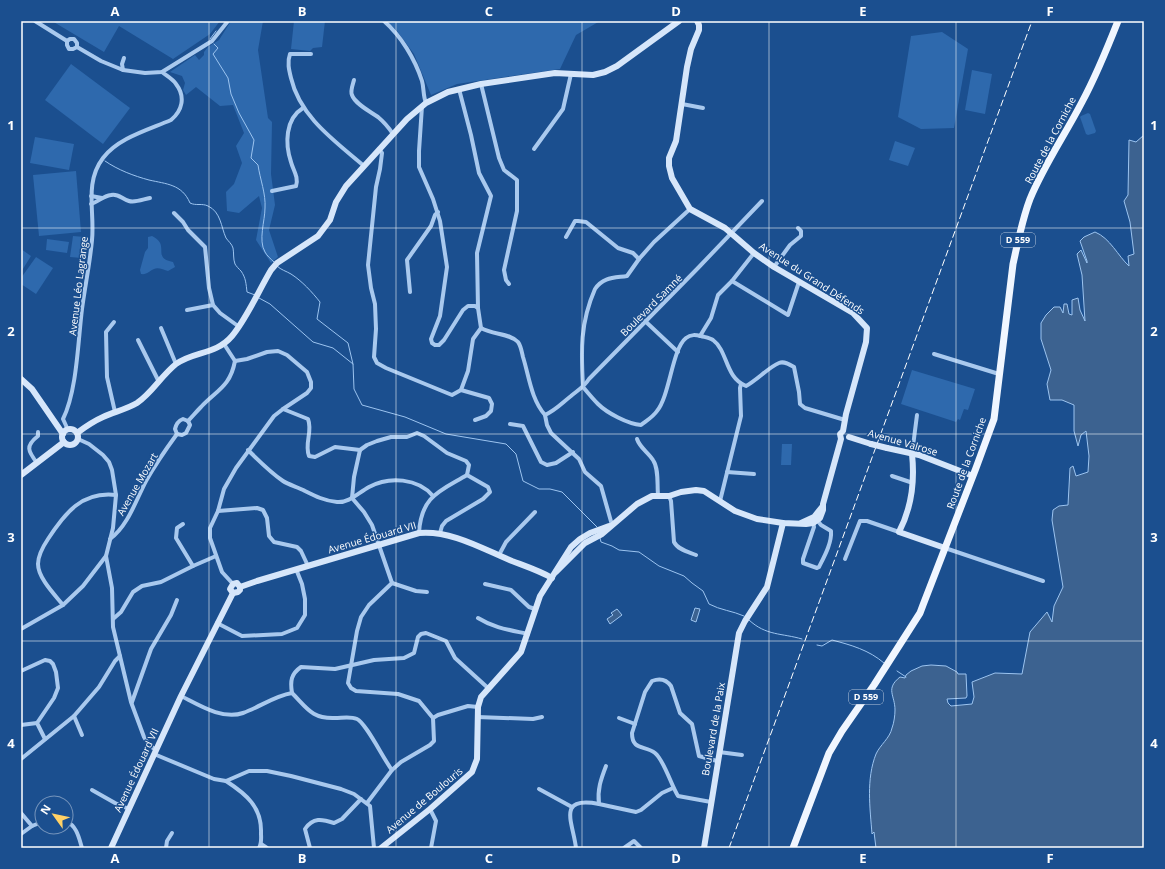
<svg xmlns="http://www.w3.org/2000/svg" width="1165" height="869" viewBox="0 0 1165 869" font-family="'Open Sans',sans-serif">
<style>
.green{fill:#2e69ad}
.water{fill:#3c6290;stroke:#9cc4f0}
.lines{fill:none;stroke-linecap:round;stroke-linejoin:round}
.stream{stroke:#9cc4f0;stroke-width:1}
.street{stroke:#a9c9ee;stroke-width:4}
.secondary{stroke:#d6e6fa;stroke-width:6}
.primary{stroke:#f0f6ff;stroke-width:7}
.rail{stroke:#fff;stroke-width:1;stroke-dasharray:7 3;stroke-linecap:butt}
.secondary-bridge{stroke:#d6e6fa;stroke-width:6}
.grid{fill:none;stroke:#fff;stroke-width:1;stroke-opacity:0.55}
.labels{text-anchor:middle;stroke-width:3;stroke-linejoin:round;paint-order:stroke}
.shield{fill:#1b4f8f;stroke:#bbcadd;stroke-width:1}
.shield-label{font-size:9px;font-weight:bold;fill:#fff}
.street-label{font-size:10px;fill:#fff;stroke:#1b4f8f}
.neatline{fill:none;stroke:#fff;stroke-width:1.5}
.grid-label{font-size:13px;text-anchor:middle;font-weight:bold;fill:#fff}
</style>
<rect width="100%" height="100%" fill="#1b4f8f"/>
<!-- green -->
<g class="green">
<polygon points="52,21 220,21 210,34 173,59 119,26 104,52"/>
<polygon points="231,21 263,21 258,50 268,118 272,122 271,174 275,205 269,230 278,257 271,263 256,240 262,208 259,196 239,213 227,211 226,192 234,184 242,163 236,146 244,133 233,105 220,106 196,87 186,95 183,90 185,83 182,76 170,72 195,55 199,60 204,55 204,52 208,47 219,40"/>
<polygon points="294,21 325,21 322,47 313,48 310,51 291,49"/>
<polygon points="387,21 600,21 576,35 560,69 457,84 431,95 414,54 397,31"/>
<polygon points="942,32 968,49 954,128 921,129 898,117 911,36"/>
<polygon points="71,64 130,108 103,144 45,100"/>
<polygon points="972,70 992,74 985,114 965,110"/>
<polygon points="1088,113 1090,114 1096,131 1095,133 1088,135 1086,134 1080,117 1081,116"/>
<polygon points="35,137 74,144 69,170 30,163"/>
<polygon points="895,141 915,148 908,166 889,160"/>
<polygon points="76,171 81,232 39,236 33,175"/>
<polygon points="73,236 85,237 82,258 70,257"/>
<path d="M 152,236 C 171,245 151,258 173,262 L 175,267 L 168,271 C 164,270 158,267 154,269 C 149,271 147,275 141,274 L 140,270 L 145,252 L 148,248 L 148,237 Z"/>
<polygon points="47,239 69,242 67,253 46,250"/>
<polygon points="21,249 31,256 21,272"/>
<polygon points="36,257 53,268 36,294 21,284 21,278"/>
<polygon points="912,370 975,389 968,410 964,409 960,420 958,419 956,422 901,404"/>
<polygon points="782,444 792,444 791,465 781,465"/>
</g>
<!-- water -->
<g class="water">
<path d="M 1144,135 L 1144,848 L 876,848 L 874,832 L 872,834 C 870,808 866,779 876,754 C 880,745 890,738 892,728 C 894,723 895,715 895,710 C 895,695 885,689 900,677 L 905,678 L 906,675 L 911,671 L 922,666 L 931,665 L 946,666 L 957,672 L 958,674 L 966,674 L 967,696 L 966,698 L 947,699 L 948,703 L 951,706 L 972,704 L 974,697 L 972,682 L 995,673 L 1022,674 L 1030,632 L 1047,612 L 1052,622 L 1054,606 L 1063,587 L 1052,520 L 1053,510 L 1059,506 L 1068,505 L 1070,468 L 1073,466 L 1076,476 L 1088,472 L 1089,456 L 1086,431 L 1081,435 L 1078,446 L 1074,431 L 1074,405 L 1062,400 L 1050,400 L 1047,384 L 1051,370 L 1041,339 L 1041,323 L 1046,315 L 1054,307 L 1060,307 L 1063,313 L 1064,304 L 1067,304 L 1069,314 L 1072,315 L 1072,300 L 1078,298 L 1080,310 L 1085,321 L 1082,275 L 1077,254 L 1081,250 L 1087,263 L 1087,261 L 1080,241 L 1084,237 L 1095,232 C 1110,238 1118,256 1129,266 L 1128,256 L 1134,254 L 1130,222 L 1124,201 L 1128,195 L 1129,140 L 1136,142 Z"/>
<polygon points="695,608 700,609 696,622 691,620"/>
<polygon points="617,609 622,615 610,624 607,619 613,615 611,613"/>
</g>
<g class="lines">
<!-- stream -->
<g class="stream">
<polyline points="210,39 216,31"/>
<path d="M 214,44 L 218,48 L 213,54 L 228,78 L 231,94 L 239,113 L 254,140 L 251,158 L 258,165 C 260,179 266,194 265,208 C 265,221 258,240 265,252 C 267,256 271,259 274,262"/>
<path d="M 105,161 C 118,170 134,176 149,180 C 166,184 182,184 190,203 C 196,206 202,203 208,206 C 221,212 221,227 226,238 C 228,241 232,244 233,248 C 234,253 233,259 235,264 C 236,266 239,269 241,271 C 246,278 246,284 247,292 L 255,295"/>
<path d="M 277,266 C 281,270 286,271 291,274 C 302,281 312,292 320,302 L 317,319 L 348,343 L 353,364"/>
<polyline points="259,298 270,304 313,342 333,348 353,364 354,389 362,405 405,417 446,434 506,444 516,454 523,481 539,489 550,489 562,492 597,527"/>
<path d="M 600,538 L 601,542 L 612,546 L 619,550 L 639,552 L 659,566 L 684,576 L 692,583 L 703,591 L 709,604 C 720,610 733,611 744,616"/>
<path d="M 749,620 C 766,636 782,633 802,639"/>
<path d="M 817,645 L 822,646 L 832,640 C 851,645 869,650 884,663"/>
<polyline points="897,671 906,677"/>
</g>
<!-- street -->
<g class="street">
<polyline points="35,21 67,41"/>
<path d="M 384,21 C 401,36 415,59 422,81 C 424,88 423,96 426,103"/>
<polyline points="67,41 67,45 69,49 73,49 77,47"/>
<polyline points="67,41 70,39 74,39 77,43 77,47"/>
<polyline points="77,47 101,61 123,70 145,73 162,72 212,41 228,21"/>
<path d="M 311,54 L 290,54 C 287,62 289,70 291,78 C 300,117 335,141 364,166"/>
<polyline points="123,70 122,64 124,58"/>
<path d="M 354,80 C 353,84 350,91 352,95 C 355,104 371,112 378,117 C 384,122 389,128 393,134"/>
<polyline points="481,84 499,158 504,170 517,180 517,211 504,270 506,280 509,284"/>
<polyline points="459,89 471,135 479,173 491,196 477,253 478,308"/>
<polyline points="682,104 703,108"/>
<path d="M 422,106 L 419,151 L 419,167 L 433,199 L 440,221 L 447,267 L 440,316 L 431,339 L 432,343 L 435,345 L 439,345 L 444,340 L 463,310 L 468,306 L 475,306 L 478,308 L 481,328 C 493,335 510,333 518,342 C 521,346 522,353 523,357 C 529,376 531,399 545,415 C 556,410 562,403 571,396 C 578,390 584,387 589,379 L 698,268 L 762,201"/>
<polyline points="379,149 382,153 380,169 376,187 368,265 371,288 375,304 376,329 374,357 377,363 386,368 452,395 461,390 468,371 473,339 481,328"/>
<polyline points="534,149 563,109 571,74"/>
<path d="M 272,191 L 296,186 C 299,177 293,170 291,162 C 285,144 285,119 303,108"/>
<polyline points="91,196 102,198"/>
<path d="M 91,204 C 98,202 103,196 111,195 C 118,193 122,199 129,201 C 135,203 144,199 150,198"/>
<polyline points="174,213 183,222 188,230 205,247 209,288 213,305 220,313 238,326"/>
<polyline points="566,237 575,221 578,221 586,222 618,248 633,253 639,259"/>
<polyline points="774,267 790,245 801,236 801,231 798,228"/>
<polyline points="732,281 788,315 799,282"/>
<polyline points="410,292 407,260 431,226 435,215 438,212"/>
<polyline points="187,310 213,305"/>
<polyline points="645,321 678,352"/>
<polyline points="114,322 106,332 107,377 115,412"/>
<polyline points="161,328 176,364"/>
<polyline points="700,336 711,318 718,295 732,281 754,253"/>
<polyline points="138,340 159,382"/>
<polyline points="224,344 235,361"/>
<polyline points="934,354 999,374"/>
<path d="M 583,387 C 588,393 593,399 598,404 C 607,413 628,424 641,425 C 646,421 653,417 657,411 C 670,395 672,349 686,338 C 691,334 696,335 701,336 C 704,337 710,338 713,340 C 728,351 725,378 746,386 C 757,380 769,367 779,363 C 784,361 789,364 794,367 L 799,392 L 800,404 L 805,408 L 845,420"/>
<path d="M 583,387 C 581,351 580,323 595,289 C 603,277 614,278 627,276 L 639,259 L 654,242 L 690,209"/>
<polyline points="461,390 489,398 492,404 491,411 486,416 475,420"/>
<path d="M 283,409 L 308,419 C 313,432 304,443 309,456 L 315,457 L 335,447 L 360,450"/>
<polyline points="545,415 547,425 551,433 579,459 585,472 601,486 612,525"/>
<path d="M 188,421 C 192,417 196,412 201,407 C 217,390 230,387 235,361"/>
<polyline points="510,424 523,426 541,462 547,465 556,463 573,452"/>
<path d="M 68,430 L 63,419 C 77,391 78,341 82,309 C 85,286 90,263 92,240 C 95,212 84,183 103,158 C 118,138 148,130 171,120 C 182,111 186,97 176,84 C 173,79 167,76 162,72"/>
<path d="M 177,434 L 175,429 C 176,424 178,421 183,419 L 188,421"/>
<polyline points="177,434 182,435 186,433 190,425 188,421"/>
<polyline points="78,439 89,444 103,455 109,462 112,470 116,495 113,528 106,556 112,588 113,627 131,702 144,737 149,745 156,750"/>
<path d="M 637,439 C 640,448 648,452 653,460 C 659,469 657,484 658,495"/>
<path d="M 248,450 C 259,461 270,472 283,481 C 289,485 298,487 305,491 C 315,496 325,501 337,502 C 349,503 358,493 369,487 C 389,476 418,478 433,496"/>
<polyline points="360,450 354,477 352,498 364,512 372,525 392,583 369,605 361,617 357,631 348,683 351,688 356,691 398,694 419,701 433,718"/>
<polyline points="360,450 367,445 377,441 391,437 407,437 417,433 424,436 447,453 466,461 469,465 467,475 488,487 490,492 483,499 446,521 442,526 440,533"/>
<polyline points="912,454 917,415"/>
<path d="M 37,463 C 28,451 25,446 38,436 L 38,432"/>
<polyline points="727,472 754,474"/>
<polyline points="892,476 913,483"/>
<path d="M 669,496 L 671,501 L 674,542 C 678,550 689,552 696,555"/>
<polyline points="720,501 741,416 740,388 741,384"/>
<polyline points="218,511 257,508 263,510 267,518 269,536 274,542 297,547 301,551 308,566"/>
<path d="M 813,521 L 814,527 L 803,559 L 803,563 L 817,568 L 819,567 C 824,557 832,543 831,531 L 821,525 L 817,520"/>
<polyline points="183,524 177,528 176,538 193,566"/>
<path d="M 419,533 C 421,496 440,491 467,475"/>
<path d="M 110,539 C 128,526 136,500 146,481 C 155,465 166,449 177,434"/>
<polyline points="945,548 1043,581"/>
<polyline points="499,555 506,542 535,512"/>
<polyline points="845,559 860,521 867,521 899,532"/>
<polyline points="392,583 416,591 427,592"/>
<polyline points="233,584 222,572 210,538 210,528 218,511 224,489 236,468 274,416 283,409 307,393 311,388 311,382 307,372 287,355 278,351 267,352 247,359 235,361"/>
<polyline points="485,584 511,590 529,607 535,609"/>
<path d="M 63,605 C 55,595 38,578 38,564 C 38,555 44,545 48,539 C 65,513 82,491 116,495"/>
<path d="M 478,618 C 494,628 510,630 528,634"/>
<polyline points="113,619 121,612 133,592 142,586 161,582 193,566 216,556"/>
<polyline points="217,623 242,636 282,634 297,628 305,615 305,599 302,584 296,569"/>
<polyline points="21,629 63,605 83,586 106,556"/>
<polyline points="21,671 45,660 50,661 53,664 56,672 58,688 54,698 37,723 45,739"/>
<path d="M 292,693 C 290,681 291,674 301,667 L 335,669 L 374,660 L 404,658 L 414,653 L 418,637 L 421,634 L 426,633 L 446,641 L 455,658 L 488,688"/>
<path d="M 181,696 C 199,705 222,720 243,713 C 260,707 274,696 292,693 C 307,708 312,719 335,718 C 342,718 350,716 357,719 C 366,723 384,760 392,770"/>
<polyline points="132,702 151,649 171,615 177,600"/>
<polyline points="74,716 82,735"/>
<polyline points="477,717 533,719 542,717"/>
<polyline points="619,718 635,724"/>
<polyline points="21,725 37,723"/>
<polyline points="719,752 742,755"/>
<polyline points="154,754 214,779 226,781 249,771 267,771 291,776 341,789 354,794 370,806 374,848"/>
<polyline points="21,759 74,716 99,687 115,661 120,656"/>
<path d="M 606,766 C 601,779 597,790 599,804 L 636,812 L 641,810 L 662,793 L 673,788"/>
<path d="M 226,781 C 246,794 262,807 261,833 C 261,838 262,843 259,848"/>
<polyline points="539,789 572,807"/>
<polyline points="92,790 115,803 129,809"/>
<path d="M 711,802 L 678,796 C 671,785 664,760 655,753 C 645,745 632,751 632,733 L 645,692 L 652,681 C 660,678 666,679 671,686 L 680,713 L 692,724 L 699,756 L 717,761"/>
<polyline points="367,803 392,770 401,762 430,745 434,741 433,718 438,715 468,706 478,707"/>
<polyline points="430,809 436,821 431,848"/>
<polyline points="21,813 32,826"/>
<path d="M 66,821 C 77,826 79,838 82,848"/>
<polyline points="21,834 32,826 42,822"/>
<polyline points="261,844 267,848"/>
<polyline points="166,848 167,841 172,833"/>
<path d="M 310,848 L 305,829 C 313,817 322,819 334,823 L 342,819 L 361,799"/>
<path d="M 576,848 C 573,822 556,796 599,804"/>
<polyline points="624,848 634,841 641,848"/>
</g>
<!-- secondary -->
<g class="secondary">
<polyline points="21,379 32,389 63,434"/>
<circle cx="70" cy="437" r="8"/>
<path d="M 77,433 C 85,427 94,421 103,417 C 114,412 127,409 137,403 C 152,393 161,376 176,364 C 193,351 216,355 232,336 C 247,318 259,290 271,270 L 277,263 L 318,236 L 330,220 L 336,202 L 346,186 L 407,119 L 426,103 L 448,92 L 481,84 L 555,73 L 593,75 L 605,72 L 617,66 L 679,21"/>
<polyline points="849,437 871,444"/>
<polyline points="887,448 919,455 973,476"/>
<path d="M 912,454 C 915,482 912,507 899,532 L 945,548"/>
<polyline points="21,475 64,442"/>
<polyline points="801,523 814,517 822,507"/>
<polyline points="556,572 585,543 602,534 637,504 652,496 669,496 681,492 696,490 704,491 735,511 757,519 783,523 806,524 813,523 820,518 823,510 823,504 841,439 840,434 843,431 846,414 866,342 867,328 853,313 774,267 754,253 725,228 690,209 672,178 669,166 669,158 676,141 687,67 691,49 699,30 699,25 697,21"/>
<path d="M 233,593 L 238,592 L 240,590 L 240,587 L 257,581 L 419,533 C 451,530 483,549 512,561 C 525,566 540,571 552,578"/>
<polyline points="233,593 230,589 233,584 237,583 240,587"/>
<polyline points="111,848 181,696 233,593"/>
<polyline points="381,848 430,809 472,772 477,759 478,707 481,697 521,652 540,596 571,547 580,539 590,533 609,526"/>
<polyline points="704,848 739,633 745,621 767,587 783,523"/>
</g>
<!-- primary -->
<path class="primary" d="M 793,848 L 829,753 L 842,731 L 874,685 L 920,613 L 923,605 L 976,468 L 994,419 L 1013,264 C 1018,242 1022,220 1030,199 C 1044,165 1065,135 1082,102 C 1096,76 1107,49 1118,21"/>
<!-- rail -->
<polyline class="rail" points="729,848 1032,21"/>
<!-- secondary-bridge -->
<polyline class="secondary-bridge" points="871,444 887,448"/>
</g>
<!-- grid -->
<path class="grid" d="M 209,21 L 209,848M 396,21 L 396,848M 582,21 L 582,848M 769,21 L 769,848M 956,21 L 956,848M 21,228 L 1144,228M 21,434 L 1144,434M 21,641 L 1144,641"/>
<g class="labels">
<!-- shield labels -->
<g class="shield">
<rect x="1001" y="233" width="34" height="14" rx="3"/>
<rect x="849" y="690" width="34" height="14" rx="3"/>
</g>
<g class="shield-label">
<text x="1018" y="243">D 559</text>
<text x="866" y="700">D 559</text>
</g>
<!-- street labels -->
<g class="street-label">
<text transform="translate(1050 140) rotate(-62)" y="4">Route de la Corniche</text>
<text transform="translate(812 278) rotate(33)" y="4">Avenue du Grand Défends</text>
<text transform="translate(78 286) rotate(-83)" y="4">Avenue Léo Lagrange</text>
<text transform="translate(651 305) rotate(-45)" y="4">Boulevard Samné</text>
<text transform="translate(903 442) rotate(16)" y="4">Avenue Valrose</text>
<text transform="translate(966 463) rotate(-70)" y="4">Route de la Corniche</text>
<text transform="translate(137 484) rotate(-60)" y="4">Avenue Mozart</text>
<text transform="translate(372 537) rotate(-16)" y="4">Avenue Édouard VII</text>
<text transform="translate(713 729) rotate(-80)" y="4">Boulevard de la Paix</text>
<text transform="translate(136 770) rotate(-65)" y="4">Avenue Édouard VII</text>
<text transform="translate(424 800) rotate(-40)" y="4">Avenue de Boulouris</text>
</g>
</g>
<!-- border -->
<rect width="1165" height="869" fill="none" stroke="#1b4f8f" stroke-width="44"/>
<!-- north arrow -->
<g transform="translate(54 815) rotate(303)"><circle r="19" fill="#1b4f8f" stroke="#7695bc"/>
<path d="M0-3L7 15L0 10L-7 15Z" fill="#ffd166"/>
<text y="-6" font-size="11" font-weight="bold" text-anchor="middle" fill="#ffffff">N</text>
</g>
<rect x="22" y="22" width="1121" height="825" class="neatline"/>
<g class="grid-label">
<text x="115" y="16">A</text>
<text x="302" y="16">B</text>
<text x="489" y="16">C</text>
<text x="676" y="16">D</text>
<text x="863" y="16">E</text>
<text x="1050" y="16">F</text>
<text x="11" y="130">1</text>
<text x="1154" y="130">1</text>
<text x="11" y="336">2</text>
<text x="1154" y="336">2</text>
<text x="11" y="542">3</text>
<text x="1154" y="542">3</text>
<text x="11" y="748">4</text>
<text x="1154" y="748">4</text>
<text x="115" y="863">A</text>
<text x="302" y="863">B</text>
<text x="489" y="863">C</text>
<text x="676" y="863">D</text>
<text x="863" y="863">E</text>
<text x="1050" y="863">F</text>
</g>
</svg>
